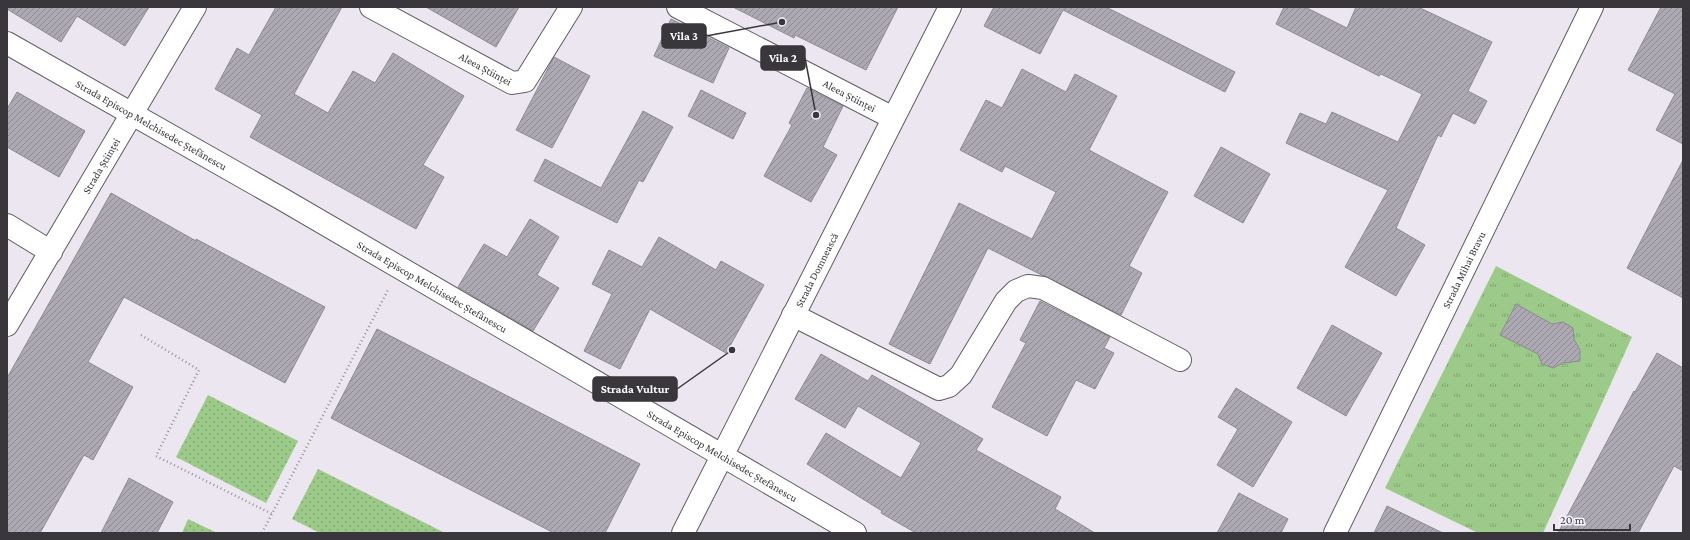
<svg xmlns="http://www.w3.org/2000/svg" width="1690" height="540" viewBox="0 0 1690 540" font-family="'Crimson Pro',serif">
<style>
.grass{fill:url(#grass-dots)}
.park{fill:url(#park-tufts)}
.building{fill:url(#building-hatch);stroke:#8e8a93}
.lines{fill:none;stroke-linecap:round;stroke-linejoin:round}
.minor-casing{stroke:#605c65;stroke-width:24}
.major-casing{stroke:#605c65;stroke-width:24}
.path{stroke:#97939a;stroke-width:2.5;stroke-dasharray:1 3;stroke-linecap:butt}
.minor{stroke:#fff;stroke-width:22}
.major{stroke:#fff;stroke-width:22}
.labels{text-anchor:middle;stroke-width:3;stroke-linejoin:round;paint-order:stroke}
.street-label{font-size:11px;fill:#39373b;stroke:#f8f4fd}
.leader{fill:none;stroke:#39373b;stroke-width:1.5}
.callout-dot{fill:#39373b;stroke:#f8f4fd;stroke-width:1.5}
.callout{fill:#39373b;stroke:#39373b;stroke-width:1.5}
.callout-label{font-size:12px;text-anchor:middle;font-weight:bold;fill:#fff}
</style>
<defs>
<pattern id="grass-dots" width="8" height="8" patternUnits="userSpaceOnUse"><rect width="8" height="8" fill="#9cca89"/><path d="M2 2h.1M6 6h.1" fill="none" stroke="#80a571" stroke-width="1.8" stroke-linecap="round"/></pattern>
<pattern id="park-tufts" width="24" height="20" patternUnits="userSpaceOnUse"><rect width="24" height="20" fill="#9cca89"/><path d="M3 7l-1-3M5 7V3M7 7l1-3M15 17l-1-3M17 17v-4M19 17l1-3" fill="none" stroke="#80a571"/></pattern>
<pattern id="building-hatch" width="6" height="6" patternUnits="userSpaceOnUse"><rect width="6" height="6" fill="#ada9b2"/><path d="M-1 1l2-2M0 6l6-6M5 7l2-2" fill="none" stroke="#8e8a92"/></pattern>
</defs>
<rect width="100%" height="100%" fill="#ebe6f0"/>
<!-- grass -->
<g class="grass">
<polygon points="208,395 298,441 266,503 176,457"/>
<polygon points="318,469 445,533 320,533 292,519"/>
<polygon points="188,519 217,533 182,533"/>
</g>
<!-- park -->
<polygon class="park" points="1496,266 1632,337 1543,533 1478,533 1385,488"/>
<!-- building -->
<g class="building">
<polygon points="7,7 149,7 125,46 77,16 61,42 7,9"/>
<polygon points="276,7 342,7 294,94 328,113 353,71 375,83 393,53 464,96 423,165 444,177 416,229 250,137 262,115 215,89 237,48 249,55"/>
<polygon points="426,7 519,7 496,47"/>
<polygon points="733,7 898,7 866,70 795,35 794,38"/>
<polygon points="994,7 1106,7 1235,72 1225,92 1063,10 1040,54 984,26"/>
<polygon points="1284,7 1305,7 1347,28 1356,7 1418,7 1492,42 1468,91 1487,101 1475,124 1453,113 1441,137 1438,135 1396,228 1425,245 1396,296 1345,267 1388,190 1286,143 1300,113 1326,124 1332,112 1398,142 1422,94 1381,74 1379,76 1276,24"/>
<polygon points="1661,7 1683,7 1683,144 1656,130 1675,94 1628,70"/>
<polygon points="671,19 729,48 713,83 654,56"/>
<polygon points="554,57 590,76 552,148 516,130"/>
<polygon points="1022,69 1066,92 1075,74 1117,96 1089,150 1168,192 1129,266 1142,273 1121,315 988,248 930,364 889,344 959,203 1032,239 1056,192 1005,166 1002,172 960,150 986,100 1002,108"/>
<polygon points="807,88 843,106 823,147 837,155 811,202 764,176 792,125 789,123"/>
<polygon points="701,90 746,113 733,139 688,116"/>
<polygon points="17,92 85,131 59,177 7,147 7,109"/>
<polygon points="643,111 673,127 643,182 639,180 617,223 534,181 545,159 601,188"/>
<polygon points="1221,147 1270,174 1243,223 1194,196"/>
<polygon points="1683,160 1683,298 1627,268"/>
<polygon points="111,193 196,241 196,239 325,307 285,383 124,297 88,362 133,387 93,460 84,455 40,533 7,533 7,378"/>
<polygon points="530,219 559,237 537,275 559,288 533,331 458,287 484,244 507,257"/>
<polygon points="659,237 716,270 721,261 764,285 726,353 650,309 620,369 584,351 612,294 592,284 609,250 642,267"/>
<polygon points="1040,301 1110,337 1104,348 1114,353 1095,389 1076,380 1047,436 992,407 1026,343 1020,340"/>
<polygon points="1516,304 1552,324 1563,322 1573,328 1574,339 1580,350 1580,361 1563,363 1553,368 1542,364 1538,354 1500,335"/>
<polygon points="1332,325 1382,353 1346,416 1297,388"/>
<polygon points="377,329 640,464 605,533 554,533 331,418"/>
<polygon points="1657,353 1683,368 1683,471 1674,466 1638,533 1558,533 1634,391 1635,392"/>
<polygon points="821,354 868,381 872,375 983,439 976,450 1061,497 1055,509 1095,533 916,533 881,513 882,511 807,464 826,433 901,478 921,443 858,406 845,428 795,399"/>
<polygon points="1236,388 1292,422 1253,487 1217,465 1238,429 1218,417"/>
<polygon points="129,478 173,502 157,533 101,533"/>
<polygon points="1239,493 1288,519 1281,533 1217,533"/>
<polygon points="1387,506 1443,533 1374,533"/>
</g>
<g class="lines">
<!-- minor casing -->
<g class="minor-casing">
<g id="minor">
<path id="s1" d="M 371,7 L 512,83 L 525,81 L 571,7"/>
<path id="s2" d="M 678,7 L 893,118"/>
<path id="s3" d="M 7,43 L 282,199 L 855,533"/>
<polyline points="7,225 51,252"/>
<polyline points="793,315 939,389 949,386 961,375 1006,301 1016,291 1028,286 1043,288 1180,360"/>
<path id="s4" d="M 7,325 L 195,7"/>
<path id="s5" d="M 1335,533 L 1592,7"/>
</g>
</g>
<!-- major casing -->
<g class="major-casing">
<g id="major">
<path id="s6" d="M 683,533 L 950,7"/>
</g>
</g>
<!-- path -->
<g class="path">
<polyline points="141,335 199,370 156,456 272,514"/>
<polyline points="262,533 389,288"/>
</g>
<!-- minor -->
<use href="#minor" class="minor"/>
<!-- major -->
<use href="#major" class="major"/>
</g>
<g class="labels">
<!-- street labels -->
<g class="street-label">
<text dy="4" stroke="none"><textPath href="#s1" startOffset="130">Aleea Științei</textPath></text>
<text dy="4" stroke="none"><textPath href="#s2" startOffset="193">Aleea Științei</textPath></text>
<text dy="4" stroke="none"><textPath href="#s3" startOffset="166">Strada Episcop Melchisedec Ștefănescu</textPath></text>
<text dy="4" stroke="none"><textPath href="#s4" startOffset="185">Strada Științei</textPath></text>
<text dy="4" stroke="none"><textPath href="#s6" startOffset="295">Strada Domnească</textPath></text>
<text dy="4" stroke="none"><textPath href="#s5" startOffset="293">Strada Mihai Bravu</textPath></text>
<text dy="4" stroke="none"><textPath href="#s3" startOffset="490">Strada Episcop Melchisedec Ștefănescu</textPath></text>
<text dy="4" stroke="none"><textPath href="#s3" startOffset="826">Strada Episcop Melchisedec Ștefănescu</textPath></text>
</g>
</g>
<!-- callouts -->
<path class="leader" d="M782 22L706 36M816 115L805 58M732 350L677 389"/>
<g class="callout-dot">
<circle cx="782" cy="22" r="4"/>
<circle cx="816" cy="115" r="4"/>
<circle cx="732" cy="350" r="4"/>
</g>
<g class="callout">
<rect x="662" y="24" width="44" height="24" rx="4"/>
<rect x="761" y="46" width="44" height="24" rx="4"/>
<rect x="593" y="377" width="84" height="24" rx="4"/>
</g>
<g class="callout-label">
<text x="684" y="40">Vila 3</text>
<text x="783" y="62">Vila 2</text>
<text x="635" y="393">Strada Vultur</text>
</g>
<!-- border -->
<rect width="1690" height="540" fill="none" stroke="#39373b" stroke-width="16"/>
<!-- scale -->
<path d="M1554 524v6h76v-6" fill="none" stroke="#39373b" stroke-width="2"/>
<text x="1560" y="524" font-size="12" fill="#39373b" stroke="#f8f4fd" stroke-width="3" paint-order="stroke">20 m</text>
</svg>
